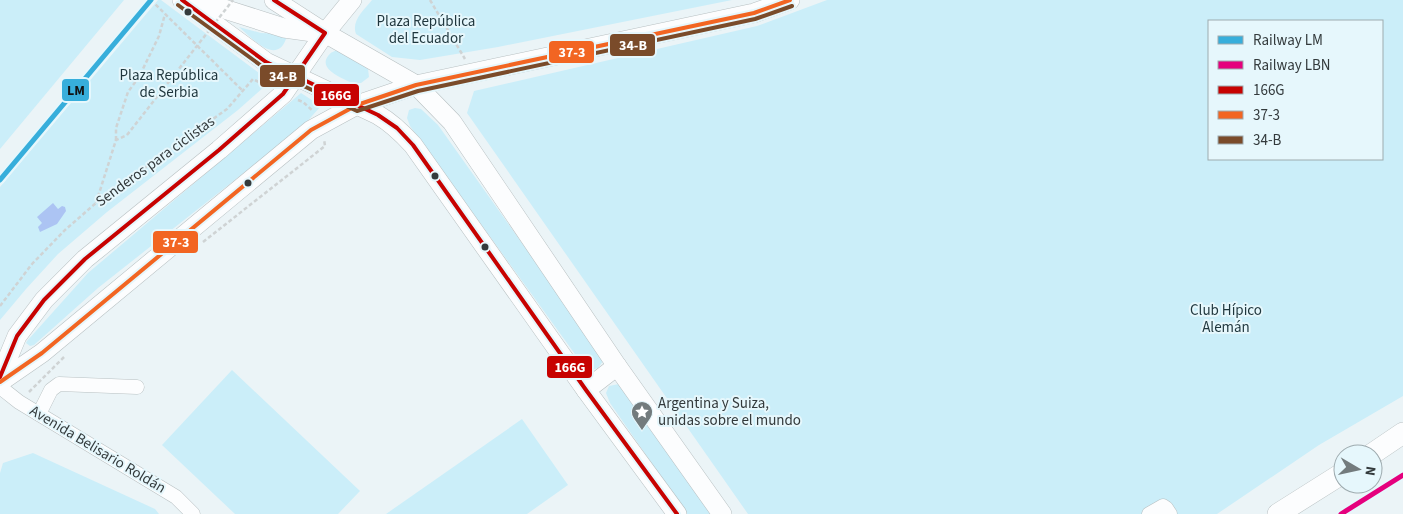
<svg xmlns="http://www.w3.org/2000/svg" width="1403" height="514" viewBox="0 0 1403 514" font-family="'Source Sans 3',sans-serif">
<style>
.green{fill:#cbeef9;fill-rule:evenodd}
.water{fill:#acc4f3}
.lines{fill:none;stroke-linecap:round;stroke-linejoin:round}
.minor-casing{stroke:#b8c0c2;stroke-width:15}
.major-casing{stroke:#b8c0c2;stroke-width:20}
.highway-casing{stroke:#b8c0c2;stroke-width:22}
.path{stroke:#cfd3d4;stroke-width:2.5;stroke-dasharray:4 2.5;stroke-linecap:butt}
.minor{stroke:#fcfdfe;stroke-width:14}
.major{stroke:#fcfdfe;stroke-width:19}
.highway{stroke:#fcfdfe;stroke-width:21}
.path-bridge{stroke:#cfd3d4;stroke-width:2.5;stroke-dasharray:4 2.5;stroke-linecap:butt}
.bus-1-casing{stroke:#e6f7fc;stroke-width:8}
.bus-2-casing{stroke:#e6f7fc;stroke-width:8}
.bus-3-casing{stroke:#e6f7fc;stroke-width:8}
.bus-1{stroke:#c70201;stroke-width:4}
.bus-2{stroke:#f26522;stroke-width:4}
.bus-3{stroke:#7a4b2a;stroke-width:4}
.rail-1-casing{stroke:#e6f7fc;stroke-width:9}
.rail-2-casing{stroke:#e6f7fc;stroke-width:9}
.rail-1{stroke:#37aedb;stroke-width:5}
.rail-2{stroke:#e5007d;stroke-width:5}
.bus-dot{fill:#333a3c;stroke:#e6f7fc;stroke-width:2}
.labels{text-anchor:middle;stroke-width:4;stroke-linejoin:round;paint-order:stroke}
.park-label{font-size:15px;fill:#1f363d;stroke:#e6f7fc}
.street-label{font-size:15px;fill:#333a3c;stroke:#e6f7fc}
.poi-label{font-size:15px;fill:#333a3c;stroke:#e6f7fc;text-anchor:start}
.line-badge{stroke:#e6f7fc;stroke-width:2}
.badge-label{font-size:14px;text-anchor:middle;font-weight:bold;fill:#fff}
.pale-badge-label{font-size:14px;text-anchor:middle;font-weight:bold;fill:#111}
</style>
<rect width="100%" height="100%" fill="#ebf4f7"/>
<!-- green -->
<g class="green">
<polygon points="0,0 124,0 0,149"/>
<polygon points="158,0 161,0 263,76 265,79 264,87 238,110 107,212 58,254 26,289 0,320 0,187"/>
<path d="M 372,0 L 732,0 L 498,47 L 420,60 L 392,57 L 356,34 C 351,21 364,10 372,0 Z"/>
<path d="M 827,0 L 1403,0 L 1403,396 L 1319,445 L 1217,514 L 748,514 L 467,113 L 474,91 L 757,26 ZM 1209,21 L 1382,21 L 1382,159 L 1209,159 Z"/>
<path d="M 239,27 L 261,33 L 283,34 L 286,39 C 276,66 251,37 239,27 Z"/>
<path d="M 339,50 L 368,69 L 369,77 L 361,83 L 352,83 C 342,78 318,69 328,56 C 331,52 334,51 339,50 Z"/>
<polygon points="301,93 321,106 303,126 98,288 34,345 30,346 26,343 27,341 88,273"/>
<polygon points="415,108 421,109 438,125 600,353 603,361 598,368 591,370 585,368 410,126 407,118 409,110"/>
<polygon points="232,370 360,491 338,514 235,514 162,445"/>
<polygon points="619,384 716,514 687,514 610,403 606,393 609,386"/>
<polygon points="522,419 568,485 527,514 386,514"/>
<polygon points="33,453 155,509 159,514 0,514 0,473 3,463"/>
</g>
<!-- water -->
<polygon class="water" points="53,203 58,209 62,206 65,207 66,211 57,224 40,232 38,227 42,223 37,217"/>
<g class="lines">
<!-- minor casing -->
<g class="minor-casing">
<g id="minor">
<polyline points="0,387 19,402 176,497 193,514"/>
<polyline points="39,414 51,390 59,384 137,387"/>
<polyline points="1149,514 1163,506 1166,508 1170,514"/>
</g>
</g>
<!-- major casing -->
<g class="major-casing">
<g id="major">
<path d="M 182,0 L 266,62 L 378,115 C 392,123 402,133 413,145 L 586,390 L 677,514"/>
<polyline points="189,0 221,8 284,28 320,33"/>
<polyline points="274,0 325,33 416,85 452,122 617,366 722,514"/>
<polyline points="0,377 17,336 44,300 85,259 219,150 283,94 325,33 352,0"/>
<polyline points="0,382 42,353 311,130 357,105 416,85 754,13 790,0"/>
<polyline points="586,390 617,366"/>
</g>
</g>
<!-- highway casing -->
<g class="highway-casing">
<g id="highway">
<polyline points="1372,454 1403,433"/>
<polyline points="1278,514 1343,473"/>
</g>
</g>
<!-- path -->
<g class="path">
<polyline points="151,0 243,91"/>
<polyline points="430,0 465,59"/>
<polyline points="298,100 303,102 313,111"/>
<polyline points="116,140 116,128 128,92 139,77 159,36 165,14"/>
<polyline points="96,203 116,140 127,135"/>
<polyline points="203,242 325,146 324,139"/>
<polyline points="0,306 32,264 65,230 96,203 227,109 253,79 268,87"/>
<polyline points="29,392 64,357"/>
</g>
<!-- minor -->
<use href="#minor" class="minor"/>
<!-- major -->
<use href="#major" class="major"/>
<!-- highway -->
<use href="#highway" class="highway"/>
<!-- path-bridge -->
<polyline class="path-bridge" points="127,135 233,0"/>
<!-- bus-1 casing -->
<g class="bus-1-casing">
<g id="bus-1">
<polyline points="182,0 266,62 378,115 397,128 413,145 586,390 677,514"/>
<polyline points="0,377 17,336 44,300 85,259 219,150 283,94 325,33 274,0"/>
</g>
</g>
<!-- bus-2 casing -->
<g class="bus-2-casing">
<polyline id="bus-2" points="0,382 42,353 311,130 357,105 416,85 754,13 790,0"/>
</g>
<!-- bus-3 casing -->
<g class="bus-3-casing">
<polyline id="bus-3" points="178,5 263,67 357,111 418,91 755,19 792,6"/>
</g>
<!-- bus-1 -->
<use href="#bus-1" class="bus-1"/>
<!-- bus-2 -->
<use href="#bus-2" class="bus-2"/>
<!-- bus-3 -->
<use href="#bus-3" class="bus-3"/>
<!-- rail-1 casing -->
<g class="rail-1-casing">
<polyline id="rail-1" points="0,180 151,0"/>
</g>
<!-- rail-2 casing -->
<g class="rail-2-casing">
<polyline id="rail-2" points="1341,514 1403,475"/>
</g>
<!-- rail-1 -->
<use href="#rail-1" class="rail-1"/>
<!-- rail-2 -->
<use href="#rail-2" class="rail-2"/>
</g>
<!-- icons -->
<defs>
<g id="sight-pin" transform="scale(1.125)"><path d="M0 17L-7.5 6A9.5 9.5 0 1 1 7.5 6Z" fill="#737b7d" stroke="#e6f7fc"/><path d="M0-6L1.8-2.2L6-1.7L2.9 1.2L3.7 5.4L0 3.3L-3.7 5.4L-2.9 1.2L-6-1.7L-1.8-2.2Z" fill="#fff"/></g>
</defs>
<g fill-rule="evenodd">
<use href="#sight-pin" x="642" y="412"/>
</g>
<!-- markers -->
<g class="bus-dot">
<circle cx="188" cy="12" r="4.5"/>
<circle cx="435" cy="176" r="4.5"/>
<circle cx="248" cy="183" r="4.5"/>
<circle cx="485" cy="247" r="4.5"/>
</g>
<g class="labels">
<!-- park labels -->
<g class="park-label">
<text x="426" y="26">Plaza República<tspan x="426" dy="17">del Ecuador</tspan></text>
<text x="169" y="80">Plaza República<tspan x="169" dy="17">de Serbia</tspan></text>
<text x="1226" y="315">Club Hípico<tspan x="1226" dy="17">Alemán</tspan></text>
</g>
<!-- street labels -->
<g class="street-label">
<text transform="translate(155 161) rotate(-36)" y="5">Senderos para ciclistas</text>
<text transform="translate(98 449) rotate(31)" y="5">Avenida Belisario Roldán</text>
</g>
<!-- poi labels -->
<g class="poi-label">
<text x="658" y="408">Argentina y Suiza,<tspan x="658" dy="17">unidas sobre el mundo</tspan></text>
</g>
</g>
<g class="line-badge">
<rect x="609" y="33" width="47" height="24" rx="5" fill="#7a4b2a"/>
<rect x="548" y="40" width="47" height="24" rx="5" fill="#f26522"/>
<rect x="259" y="64" width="47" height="24" rx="5" fill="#7a4b2a"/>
<rect x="61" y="78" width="29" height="24" rx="5" fill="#37aedb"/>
<rect x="313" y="83" width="47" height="24" rx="5" fill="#c70201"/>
<rect x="152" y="230" width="47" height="24" rx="5" fill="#f26522"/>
<rect x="546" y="355" width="47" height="24" rx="5" fill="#c70201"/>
</g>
<g class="badge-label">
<text x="633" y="50">34-B</text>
<text x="572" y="57">37-3</text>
<text x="283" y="81">34-B</text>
<text x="336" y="100">166G</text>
<text x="176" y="247">37-3</text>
<text x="570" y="372">166G</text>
</g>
<g class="pale-badge-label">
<text x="76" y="95">LM</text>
</g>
<!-- legend -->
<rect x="1208" y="20" width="175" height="140" fill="#e6f7fc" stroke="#9eabaf"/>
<rect x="1218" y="36" width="25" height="8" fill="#37aedb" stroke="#9eabaf"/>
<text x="1253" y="45" font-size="15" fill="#333a3c">Railway LM</text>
<rect x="1218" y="61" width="25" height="8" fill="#e5007d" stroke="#9eabaf"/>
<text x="1253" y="70" font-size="15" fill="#333a3c">Railway LBN</text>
<rect x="1218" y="86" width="25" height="8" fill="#c70201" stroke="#9eabaf"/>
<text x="1253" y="95" font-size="15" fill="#333a3c">166G</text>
<rect x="1218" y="111" width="25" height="8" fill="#f26522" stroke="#9eabaf"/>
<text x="1253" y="120" font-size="15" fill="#333a3c">37-3</text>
<rect x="1218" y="136" width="25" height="8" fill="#7a4b2a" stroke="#9eabaf"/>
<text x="1253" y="145" font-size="15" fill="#333a3c">34-B</text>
<!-- north arrow -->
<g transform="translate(1358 469) rotate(99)"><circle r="24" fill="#e6f7fc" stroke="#9eabaf"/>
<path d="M0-4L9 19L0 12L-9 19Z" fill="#737b7d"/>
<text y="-8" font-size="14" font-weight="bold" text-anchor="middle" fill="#333a3c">N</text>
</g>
</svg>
